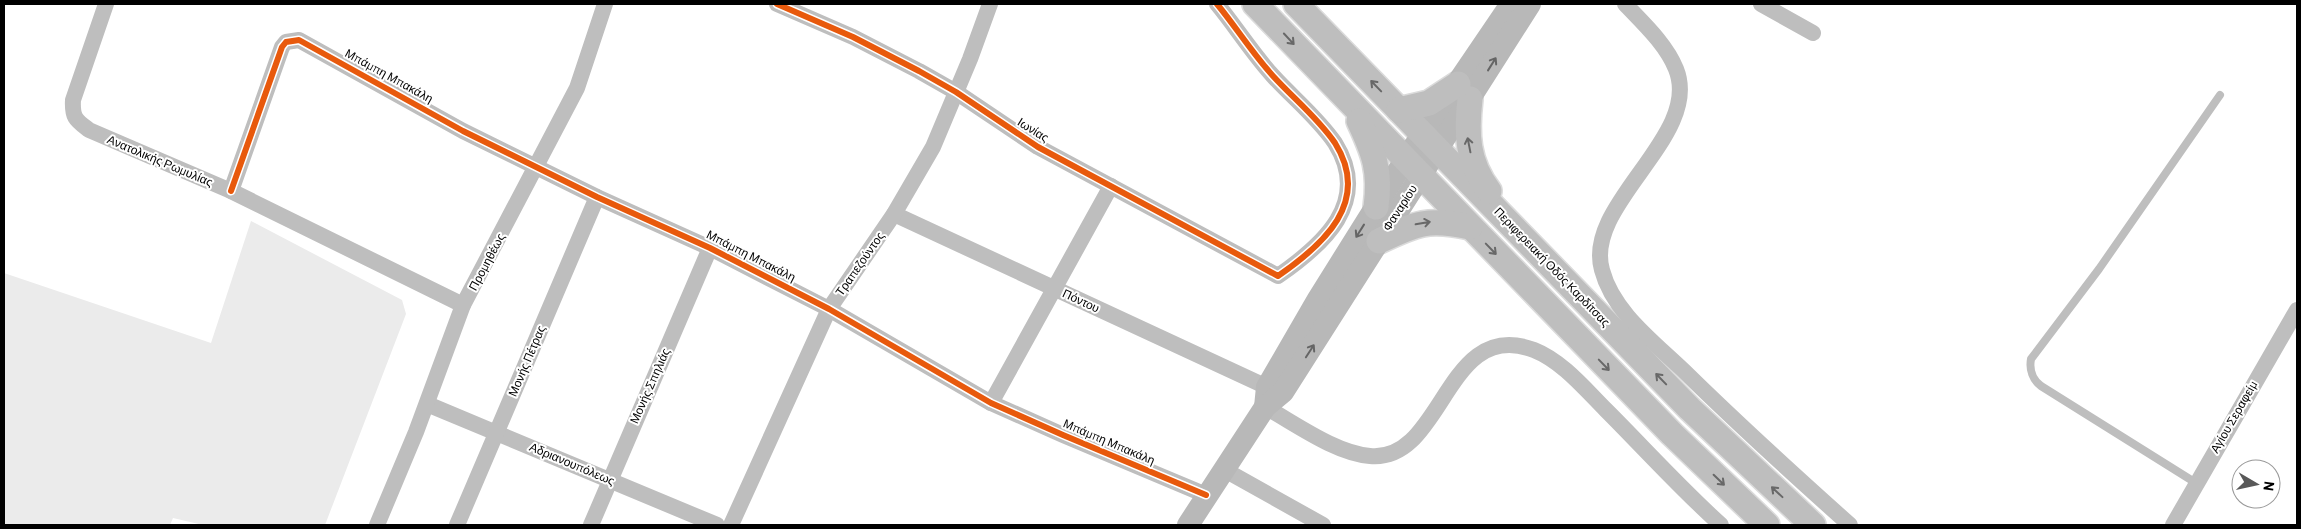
<svg xmlns="http://www.w3.org/2000/svg" width="2301" height="529" viewBox="0 0 2301 529" font-family="Barlow,sans-serif">
<style>
.green{fill:#ebebeb}
.lines{fill:none;stroke-linecap:round;stroke-linejoin:round}
.primary-casing{stroke:#dbdbdb;stroke-width:28}
.lane{stroke:#bebebe;stroke-width:8}
.street{stroke:#bebebe;stroke-width:16}
.secondary{stroke:#b8b8b8;stroke-width:22}
.primary{stroke:#bebebe;stroke-width:25}
.cycleway-casing{stroke:#fff;stroke-width:9}
.cycleway{stroke:#e8590c;stroke-width:6}
.oneway{stroke:#686868}
.oneway2{stroke:#656565}
.labels{text-anchor:middle;stroke-width:4;stroke-linejoin:round;paint-order:stroke}
.street-label{font-size:12px;fill:#000;stroke:#fff}
</style>
<rect width="100%" height="100%" fill="#fff"/>
<!-- green -->
<polygon class="green" points="251,221 402,300 406,314 325,525 203,525 173,518 170,525 4,525 4,273 211,343"/>
<g class="lines">
<!-- primary casing -->
<g class="primary-casing">
<g id="primary">
<polyline points="1255,4 1672,434 1767,525"/>
<polyline points="1296,4 1690,409 1813,525"/>
<path d="M 1470,99 C 1466,134 1467,162 1489,191"/>
<polyline points="1399,110 1429,103 1458,84"/>
<path d="M 1359,121 C 1374,153 1381,171 1376,207"/>
<path d="M 1379,241 C 1417,223 1428,218 1470,227"/>
</g>
</g>
<!-- lane -->
<path class="lane" d="M 2196,483 L 2041,386 C 2033,380 2029,370 2031,359 L 2099,269 L 2220,95"/>
<!-- street -->
<g class="street">
<path d="M 106,4 L 73,100 C 72,118 76,120 89,130 L 231,191 L 463,305"/>
<path d="M 777,4 L 853,37 L 919,71 L 956,92 L 1038,147 L 1278,276 C 1323,245 1372,202 1335,143 C 1318,118 1293,98 1273,76 C 1252,53 1236,27 1217,4"/>
<path d="M 1625,4 C 1643,23 1666,44 1676,69 C 1703,136 1583,204 1602,270 C 1613,312 1654,342 1684,371 C 1738,424 1794,475 1850,525"/>
<polyline points="1761,4 1813,33"/>
<polyline points="231,191 282,47 286,42 299,40 463,131 597,197 710,248 829,309 991,403 1063,435 1206,495"/>
<polyline points="894,214 1267,387"/>
<polyline points="991,403 1111,186"/>
<polyline points="427,404 717,525"/>
<path d="M 1265,407 C 1296,424 1335,453 1370,456 C 1444,463 1445,316 1534,350 C 1562,361 1585,389 1606,410 C 1644,448 1681,489 1721,525"/>
<polyline points="1223,469 1323,525"/>
<polyline points="377,525 416,432 463,305 577,88 605,4"/>
<polyline points="457,525 597,197"/>
<polyline points="591,525 710,248"/>
<polyline points="731,525 829,309 894,214 933,147 970,59 990,4"/>
<polyline points="2173,525 2297,310"/>
</g>
<!-- secondary -->
<g class="secondary">
<polyline points="1265,407 1267,387 1318,299 1405,160 1511,4"/>
<polyline points="1188,525 1265,407 1283,392 1530,4"/>
</g>
<!-- primary -->
<use href="#primary" class="primary"/>
<!-- cycleway casing -->
<g class="cycleway-casing">
<g id="cycleway">
<path d="M 777,4 L 853,37 L 919,71 L 956,92 L 1038,147 L 1278,276 C 1323,245 1372,202 1335,143 C 1318,118 1293,98 1273,76 C 1252,53 1236,27 1217,4"/>
<polyline points="231,191 282,47 286,42 299,40 463,131 597,197 710,248 829,309 991,403 1063,435 1206,495"/>
</g>
</g>
<!-- cycleway -->
<use href="#cycleway" class="cycleway"/>
</g>
<!-- one-way arrows -->
<defs><path id="oneway-shaft" d="M-6 0H5M1.5-3L5.5 0L1.5 3" fill="none" stroke-width="1.6" stroke-linecap="round" stroke-linejoin="round" transform="scale(1.25)"/></defs>
<g class="oneway">
<use href="#oneway-shaft" transform="translate(1289 39) rotate(47)"/>
<use href="#oneway-shaft" transform="translate(1376 86) rotate(-134)"/>
<use href="#oneway-shaft" transform="translate(1469 145) rotate(-101)"/>
<use href="#oneway-shaft" transform="translate(1423 223) rotate(-10)"/>
<use href="#oneway-shaft" transform="translate(1491 249) rotate(46)"/>
<use href="#oneway-shaft" transform="translate(1604 365) rotate(46)"/>
<use href="#oneway-shaft" transform="translate(1661 379) rotate(-134)"/>
<use href="#oneway-shaft" transform="translate(1719 480) rotate(44)"/>
<use href="#oneway-shaft" transform="translate(1777 492) rotate(-137)"/>
</g>
<g class="oneway2">
<use href="#oneway-shaft" transform="translate(1492 64) rotate(-58)"/>
<use href="#oneway-shaft" transform="translate(1360 231) rotate(122)"/>
<use href="#oneway-shaft" transform="translate(1310 351) rotate(-57)"/>
</g>
<g class="labels">
<!-- street labels -->
<g class="street-label">
<text transform="translate(389 76) rotate(29)" y="4">Μπάμπη Μπακάλη</text>
<text transform="translate(1033 130) rotate(32)" y="4">Ιωνίας</text>
<text transform="translate(160 161) rotate(23)" y="4">Ανατολικής Ρωμυλίας</text>
<text transform="translate(1400 208) rotate(-57)" y="4">Φαναρίου</text>
<text transform="translate(751 256) rotate(27)" y="4">Μπάμπη Μπακάλη</text>
<text transform="translate(487 262) rotate(-62)" y="4">Προμηθέως</text>
<text transform="translate(860 264) rotate(-55)" y="4">Τραπεζούντος</text>
<text transform="translate(1552 267) rotate(46)" y="4">Περιφερειακή Οδός Καρδίτσας</text>
<text transform="translate(1081 301) rotate(25)" y="4">Πόντου</text>
<text transform="translate(527 361) rotate(-67)" y="4">Μονής Πέτρας</text>
<text transform="translate(650 386) rotate(-66)" y="4">Μονής Σπηλιάς</text>
<text transform="translate(2234 417) rotate(-60)" y="4">Αγίου Σεραφείμ</text>
<text transform="translate(1109 442) rotate(23)" y="4">Μπάμπη Μπακάλη</text>
<text transform="translate(572 464) rotate(23)" y="4">Αδριανουπόλεως</text>
</g>
</g>
<!-- border -->
<rect width="2301" height="529" fill="none" stroke="#000000" stroke-width="10"/>
<!-- north arrow -->
<g transform="translate(2256 484) rotate(99)"><circle r="24" fill="#ffffff" stroke="#999999"/>
<path d="M0-4L9 19L0 12L-9 19Z" fill="#595959"/>
<text y="-8" font-size="14" font-weight="bold" text-anchor="middle" fill="#000000">N</text>
</g>
</svg>
